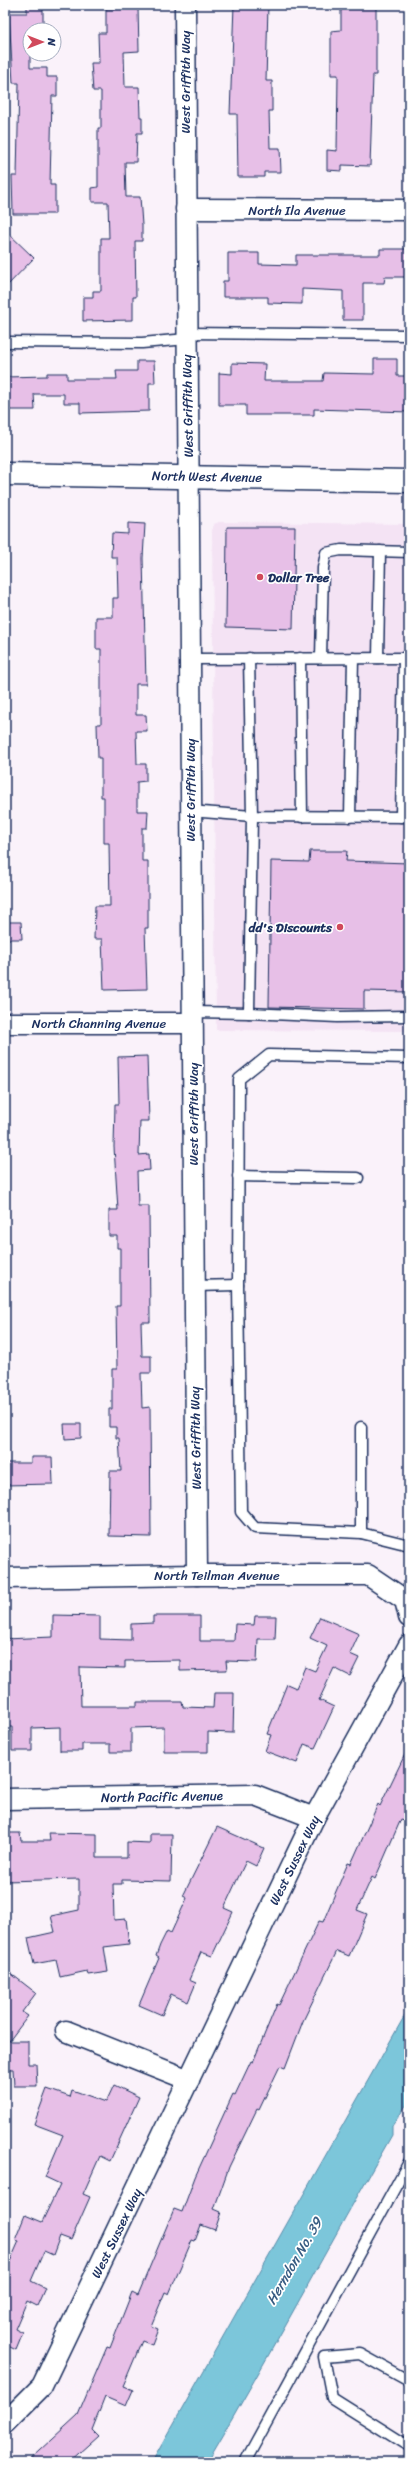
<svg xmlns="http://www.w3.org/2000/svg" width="414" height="2467" viewBox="0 0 414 2467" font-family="Sriracha,sans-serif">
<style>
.built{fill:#f4e3f4}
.water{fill:#7bc6da;stroke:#558aa8}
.building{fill:#e7bfe7;stroke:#1b2f5e}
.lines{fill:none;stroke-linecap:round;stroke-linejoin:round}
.lane-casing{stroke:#1b2f5e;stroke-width:13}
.street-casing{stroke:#1b2f5e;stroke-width:23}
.secondary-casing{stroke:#1b2f5e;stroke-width:25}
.lane{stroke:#fff;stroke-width:10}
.street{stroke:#fff;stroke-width:20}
.secondary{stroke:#fff;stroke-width:22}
.poi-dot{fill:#d1495b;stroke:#fff;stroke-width:1.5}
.labels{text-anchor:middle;stroke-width:3.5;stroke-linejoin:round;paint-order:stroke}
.street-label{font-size:13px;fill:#1b2f5e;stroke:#fff}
.poi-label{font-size:13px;font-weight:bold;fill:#1b2f5e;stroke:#fff;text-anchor:start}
.water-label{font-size:14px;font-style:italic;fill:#385c83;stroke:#fff}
</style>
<rect width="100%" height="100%" fill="#faf2fa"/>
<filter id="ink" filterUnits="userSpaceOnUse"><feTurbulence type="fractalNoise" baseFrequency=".025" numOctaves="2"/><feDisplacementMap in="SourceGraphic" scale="8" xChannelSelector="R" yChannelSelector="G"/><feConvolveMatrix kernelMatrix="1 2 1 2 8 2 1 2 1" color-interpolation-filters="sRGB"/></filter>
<g filter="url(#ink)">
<!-- built -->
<polygon class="built" points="219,522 409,524 409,1031 216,1030 212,529 214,524"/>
<!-- water -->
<path class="water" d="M 409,2008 L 409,2101 L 392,2126 L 392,2135 C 330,2243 271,2354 207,2462 L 152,2462 Z"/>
<!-- building -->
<g class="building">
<polygon points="27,5 43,5 43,30 30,30 30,68 47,68 47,77 57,77 57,96 52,96 50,185 55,185 55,214 13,214 12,176 17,176 19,83 13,83 9,13 27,13"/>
<polygon points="234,5 268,5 266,81 272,81 272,111 269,111 270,148 280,148 281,172 264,172 264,177 238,177 237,114 230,114"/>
<polygon points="341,5 376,5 376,75 373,75 370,166 342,165 342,171 327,170 327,150 337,151 338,75 331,75 331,31 341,30"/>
<polygon points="138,8 139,51 124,52 125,87 139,87 140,117 142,117 142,133 137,133 136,162 125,162 126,197 140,197 142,225 142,241 135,241 136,297 133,297 133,320 83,321 83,297 93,297 93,291 101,291 101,238 109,238 108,202 92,202 92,188 98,187 98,128 101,128 101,91 93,91 91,63 99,63 98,33 106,33 106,9"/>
<polygon points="5,230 34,258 5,288"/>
<polygon points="380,249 409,249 409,277 385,277 384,283 363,283 363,320 343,320 343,291 302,289 302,304 268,303 268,297 223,297 223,281 228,281 228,253 259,253 259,264 296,265 296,255 380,255"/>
<polygon points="374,359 397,359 397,376 409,376 409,412 314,409 314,415 246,415 246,405 219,405 219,373 232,374 232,363 265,364 264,381 323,381 324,373 374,374"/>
<polygon points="137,361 154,361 155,383 149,383 149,411 80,413 80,403 64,403 64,394 34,394 35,410 5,410 5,377 47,376 47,373 67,373 67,379 117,379 116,371 137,371"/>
<polygon points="128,523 145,524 143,558 146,684 136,684 136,715 146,715 147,731 136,731 137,764 146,764 146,781 137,782 137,811 148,811 147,828 142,828 142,861 148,861 148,928 145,928 147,989 104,990 102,939 94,939 95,906 110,906 109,843 104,843 104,797 101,797 101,758 98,758 97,724 101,724 101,649 96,649 96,617 113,617 113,598 118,598 117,557 111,557 112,533 128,534"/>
<polygon points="227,527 295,527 293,629 226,627"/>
<polygon points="310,851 347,851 346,861 409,863 409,992 364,991 364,1009 269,1007 271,861 309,862"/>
<polygon points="5,922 21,922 22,939 5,939"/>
<polygon points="147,1056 149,1121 140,1121 139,1155 149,1154 150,1170 137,1171 138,1206 149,1206 150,1322 141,1322 142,1356 151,1356 151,1373 141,1373 142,1408 150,1407 151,1537 109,1536 110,1471 121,1471 119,1438 116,1438 116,1427 109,1427 109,1409 112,1409 112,1369 117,1369 116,1306 120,1306 120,1248 117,1248 117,1236 109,1236 109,1210 118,1210 114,1147 115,1104 119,1104 118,1057"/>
<polygon points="64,1424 81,1424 81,1438 65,1439"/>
<polygon points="31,1457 52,1457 53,1484 5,1485 5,1463 31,1463"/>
<polygon points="53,1615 100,1616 100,1639 131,1640 131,1624 153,1623 153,1616 200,1616 200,1641 234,1641 235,1624 254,1625 255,1616 276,1616 275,1639 258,1639 257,1662 226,1661 227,1670 180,1671 180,1660 125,1661 125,1668 80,1667 81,1706 137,1706 137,1702 182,1702 183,1707 213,1708 214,1693 234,1693 233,1733 208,1732 208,1752 164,1752 164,1727 131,1728 131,1752 110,1752 110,1744 82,1744 82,1751 60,1751 60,1727 32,1728 32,1751 12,1751 12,1727 5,1727 5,1639 53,1637"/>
<polygon points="320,1617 359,1634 350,1654 359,1658 350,1676 334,1668 319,1700 334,1707 315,1748 304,1744 297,1763 265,1751 271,1735 267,1734 287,1684 296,1688 305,1667 315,1671 327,1646 310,1638"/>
<polygon points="409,1746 409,1809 404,1820 401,1819 375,1879 372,1877 357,1910 367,1914 349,1956 337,1951 303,2021 285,2068 280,2066 259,2110 257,2109 229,2167 214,2209 221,2212 215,2230 201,2225 195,2241 192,2240 169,2294 165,2292 151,2326 158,2329 152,2345 142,2341 123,2386 133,2390 126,2406 105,2397 92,2430 98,2436 69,2462 27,2462 78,2415 107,2347 110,2348 132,2292 138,2295 174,2209 182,2212 195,2177 233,2094 235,2095 251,2061 253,2062 277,2004 279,2005 319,1921 323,1922 348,1863 351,1864 378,1804 380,1806"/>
<polygon points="217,1827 264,1848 256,1866 246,1861 237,1880 224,1908 233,1912 212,1956 201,1952 189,1980 196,1983 188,2002 171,1994 162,2015 139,2005 159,1958 156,1956 160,1945 167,1931 171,1933 187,1898 183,1896"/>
<polygon points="5,1833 20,1833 21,1841 50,1841 49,1833 97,1834 97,1858 127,1858 127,1842 150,1843 150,1834 172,1834 171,1881 122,1880 122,1884 113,1884 114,1920 126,1919 129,1944 104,1947 108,1972 88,1975 87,1971 60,1977 56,1960 34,1964 28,1938 55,1932 51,1916 79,1910 79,1879 5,1881"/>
<polygon points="5,1969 36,1993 22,2012 28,2016 9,2041 28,2041 28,2064 36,2064 37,2086 14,2086 13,2069 5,2069"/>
<polygon points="114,2085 139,2097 110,2161 100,2156 83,2194 90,2197 71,2240 60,2236 53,2255 44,2251 31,2281 45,2288 37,2306 27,2301 15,2329 23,2333 16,2350 8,2346 5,2352 5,2273 19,2241 15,2240 25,2215 42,2222 60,2184 45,2177 63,2135 34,2124 47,2089 70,2097 72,2090 106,2102"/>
</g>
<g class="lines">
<!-- lane casing -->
<g class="lane-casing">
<g id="lane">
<polyline points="187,333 409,335"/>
<polyline points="5,342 142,343 187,339"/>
<polyline points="300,658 302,817"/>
<polyline points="321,658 323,568 326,553 341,550 409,552"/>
<polyline points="378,658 380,551"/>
<polyline points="190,659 409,658"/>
<polyline points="190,811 252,816 409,817"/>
<polyline points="350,817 353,658"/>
<polyline points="401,817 404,658"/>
<polyline points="192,1012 249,1013 252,816 249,658"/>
<polyline points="249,1013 337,1017 409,1016"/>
<polyline points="409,1058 269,1055 239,1079 238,1285 241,1512 255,1528 361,1533 409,1545"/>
<polyline points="238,1176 358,1178"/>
<polyline points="194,1286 238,1285"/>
<polyline points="361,1533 361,1427"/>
<polyline points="405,2444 332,2398 324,2357 360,2354 409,2381"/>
<polyline points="245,2462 409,2162"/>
</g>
</g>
<!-- street casing -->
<g class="street-casing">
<g id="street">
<polyline points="185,5 197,1575"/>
<polyline points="186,209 409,210"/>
<polyline points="5,1023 192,1023"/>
<polyline points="5,1578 197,1575 368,1575 405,1600 409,1617"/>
<polyline points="5,1799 255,1795 314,1818"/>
<polyline points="66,2031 189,2080"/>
<polyline points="5,2423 42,2386 314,1818 409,1645"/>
</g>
</g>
<!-- secondary casing -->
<g class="secondary-casing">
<polyline id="secondary" points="5,474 409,481"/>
</g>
<!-- lane -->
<use href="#lane" class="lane"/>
<!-- street -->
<use href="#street" class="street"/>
<!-- secondary -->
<use href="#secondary" class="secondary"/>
</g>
</g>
<!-- markers -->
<g class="poi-dot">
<circle cx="260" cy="577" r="4"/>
<circle cx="340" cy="927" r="4"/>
</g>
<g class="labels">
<!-- street labels -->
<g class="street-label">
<text transform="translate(185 82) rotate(-90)" y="5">West Griffith Way</text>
<text x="297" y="215">North Ila Avenue</text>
<text transform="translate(187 406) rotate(-91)" y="5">West Griffith Way</text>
<text transform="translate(207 476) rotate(1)" y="5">North West Avenue</text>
<text transform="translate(190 790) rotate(-90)" y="5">West Griffith Way</text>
<text x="99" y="1028">North Channing Avenue</text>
<text transform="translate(193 1114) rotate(-90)" y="5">West Griffith Way</text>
<text transform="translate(195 1438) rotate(-91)" y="5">West Griffith Way</text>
<text x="217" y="1580">North Teilman Avenue</text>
<text transform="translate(162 1796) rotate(-1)" y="5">North Pacific Avenue</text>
<text transform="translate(294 1860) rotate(-64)" y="5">West Sussex Way</text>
<text transform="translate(116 2233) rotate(-64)" y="5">West Sussex Way</text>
</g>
<!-- poi labels -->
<g class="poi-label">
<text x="268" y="582">Dollar Tree</text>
<text x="332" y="932" text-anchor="end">dd's Discounts</text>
</g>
<!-- water labels -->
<g class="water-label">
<text transform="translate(294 2261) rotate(-60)" y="5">Herndon No. 39</text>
</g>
</g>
<!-- margin -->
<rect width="414" height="2467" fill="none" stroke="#fff" stroke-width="20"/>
<rect x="10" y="10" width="394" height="2447" fill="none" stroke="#1b2f5e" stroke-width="1.5" filter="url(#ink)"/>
<!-- north arrow -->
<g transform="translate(42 42) rotate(90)"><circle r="19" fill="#ffffff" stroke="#a4acbf"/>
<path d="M0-3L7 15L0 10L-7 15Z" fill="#d1495b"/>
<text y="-6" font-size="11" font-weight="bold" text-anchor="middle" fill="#1b2f5e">N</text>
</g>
</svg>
